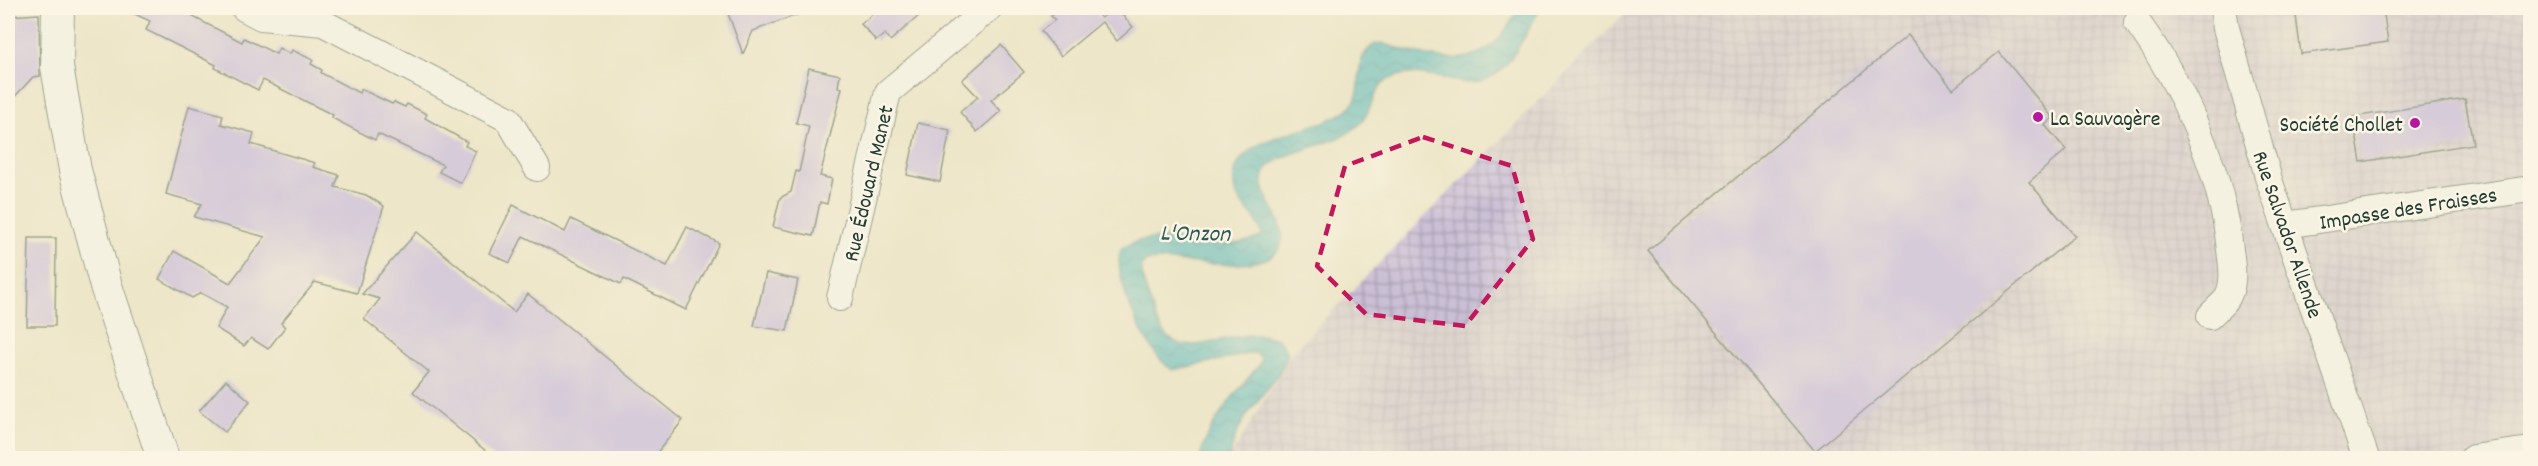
<svg xmlns="http://www.w3.org/2000/svg" width="2538" height="466" viewBox="0 0 2538 466" font-family="Dekko,sans-serif">
<style>
.industrial{fill:url(#industrial-grid)}
.water{fill:url(#water-waves);stroke:#337a7b;stroke-width:1.5}
.building{fill:#bbaceb}
.lines{fill:none;stroke-linecap:round;stroke-linejoin:round}
.minor-casing{stroke:#3e564a;stroke-width:28}
.major-casing{stroke:#3e564a;stroke-width:34}
.minor{stroke:#fff;stroke-width:26}
.major{stroke:#fff;stroke-width:32}
.marked{fill:none;stroke:#c2185b;stroke-width:4.5;stroke-dasharray:12 8;stroke-linejoin:round}
.poi-dot{fill:#b5179e;stroke:#fcf5e5;stroke-width:2}
.labels{text-anchor:middle;stroke-width:5;stroke-linejoin:round;paint-order:stroke}
.poi-label{font-size:22px;fill:#1f3d34;stroke:#fcf5e5;text-anchor:start}
.street-label{font-size:22px;fill:#1f3d34;stroke:#fcf5e5}
.water-label{font-size:24px;font-style:italic;fill:#295b58;stroke:#fcf5e5}
</style>
<defs>
<pattern id="industrial-grid" width="8" height="8" patternUnits="userSpaceOnUse" patternTransform="scale(1.5)"><rect width="8" height="8" fill="#cbbfd5"/><path d="M0 4h8M4 0v8" fill="none" stroke="#a49cae"/></pattern>
<pattern id="water-waves" width="16" height="10" patternUnits="userSpaceOnUse" patternTransform="scale(1.5)"><rect width="16" height="10" fill="#47b6c2"/><path d="M0 5q4-4 8 0t8 0" fill="none" stroke="#3b959e"/></pattern>
</defs>
<rect width="100%" height="100%" fill="#fcf5e5"/>
<filter id="ink" filterUnits="userSpaceOnUse"><feTurbulence type="fractalNoise" baseFrequency=".0167" numOctaves="2"/><feDisplacementMap in="SourceGraphic" scale="12" xChannelSelector="R" yChannelSelector="G"/><feConvolveMatrix kernelMatrix="1 2 1 2 8 2 1 2 1" color-interpolation-filters="sRGB"/></filter>
<filter id="wash" filterUnits="userSpaceOnUse"><feTurbulence type="fractalNoise" baseFrequency=".008" numOctaves="4" result="noise"/><feDisplacementMap in="SourceGraphic" scale="24" xChannelSelector="R" yChannelSelector="G"/><feGaussianBlur stdDeviation="1.35" result="paint"/><feColorMatrix in="noise" values="0 0 0 0 0 0 0 0 0 0 0 0 0 0 0 0 0 1.4 0 .05"/><feComposite in="paint" operator="in"/></filter>
<g filter="url(#wash)">
<rect width="100%" height="100%" fill="#ede6c8"/>
<!-- industrial -->
<polygon class="industrial" points="1630,8 2530,8 2530,458 1230,458 1293,351"/>
<!-- water -->
<path class="water" d="M 1519,8 L 1541,8 C 1523,35 1509,83 1468,83 C 1459,83 1450,80 1441,78 C 1424,75 1409,71 1392,78 C 1371,86 1374,111 1359,125 C 1334,148 1293,146 1267,168 C 1257,186 1268,198 1276,214 C 1312,284 1193,261 1159,260 L 1147,261 L 1142,265 C 1141,280 1148,295 1153,310 C 1175,382 1231,317 1279,340 L 1288,353 C 1275,393 1237,409 1230,458 L 1200,458 C 1208,422 1237,392 1260,364 L 1261,357 L 1254,353 L 1173,370 C 1149,359 1108,273 1122,248 C 1166,222 1218,259 1262,236 C 1260,215 1236,207 1234,186 C 1228,130 1322,135 1350,107 C 1368,89 1349,63 1373,45 L 1381,43 C 1443,62 1485,76 1519,8 Z"/>
<g id="blocks">
<!-- building -->
<g class="building">
<polygon points="122,8 183,8 195,13 193,17 242,42 244,38 276,54 279,48 290,54 292,50 313,60 311,64 322,70 321,73 359,93 361,89 392,104 394,102 405,107 407,104 427,114 425,118 467,142 465,146 476,151 461,183 439,172 443,165 378,134 375,140 332,118 333,115 263,80 258,90 215,68 216,65 146,30 150,21"/>
<polygon points="726,8 809,8 810,10 753,31 743,54"/>
<polygon points="880,8 928,8 890,41 885,34 876,41 861,24"/>
<polygon points="1062,8 1092,8 1101,18 1116,8 1133,27 1117,41 1102,22 1061,56 1041,31 1055,20 1051,16"/>
<polygon points="2295,8 2383,8 2388,42 2301,54"/>
<polygon points="39,14 40,76 33,77 8,104 8,16"/>
<polygon points="1908,35 1953,89 1999,52 2053,118 2045,125 2066,150 2029,182 2075,236 1815,451 1648,251"/>
<polygon points="1001,45 1024,72 991,100 1001,111 977,132 960,112 978,97 962,80"/>
<polygon points="809,68 840,75 838,87 842,88 820,176 832,179 827,204 820,202 813,236 773,227 780,198 791,192 796,171 799,172 809,126 796,123"/>
<polygon points="2465,99 2473,144 2361,162 2353,117"/>
<polygon points="189,106 223,115 221,124 254,133 251,144 315,163 313,167 339,175 335,187 366,195 384,206 357,293 315,282 281,323 285,327 268,349 251,338 244,346 216,328 227,307 201,293 192,298 159,279 174,251 230,283 265,237 194,217 202,204 166,194"/>
<polygon points="918,123 950,130 940,182 907,175"/>
<polygon points="513,205 565,232 571,219 667,266 687,227 719,243 686,310 624,279 621,284 523,236 510,263 489,253"/>
<polygon points="417,232 514,312 528,294 683,420 652,459 496,459 413,392 429,372 364,319 380,299 362,294"/>
<polygon points="29,238 56,238 55,326 27,326"/>
<polygon points="766,273 798,280 787,331 754,326"/>
<polygon points="226,380 250,401 225,432 199,411"/>
</g>
</g>
</g>
<g filter="url(#ink)">
<use href="#blocks" fill-opacity="0" stroke="#3e564a" stroke-width="1.5"/>
<g class="lines">
<!-- minor casing -->
<g class="minor-casing">
<g id="minor">
<polyline points="244,8 261,17 323,23 508,119 537,168"/>
<polyline points="2223,8 2226,28 2269,180 2366,458"/>
<path d="M 2137,22 C 2183,85 2222,172 2230,250 C 2232,264 2235,282 2228,296 C 2225,303 2215,310 2210,316"/>
<polyline points="2285,225 2530,189"/>
<polyline points="840,298 888,92 989,8"/>
<polyline points="2473,458 2530,450"/>
</g>
</g>
<!-- major casing -->
<g class="major-casing">
<polyline id="major" points="58,8 57,67 75,170 106,286 163,458"/>
</g>
<!-- minor -->
<use href="#minor" class="minor"/>
<!-- major -->
<use href="#major" class="major"/>
</g>
</g>
<!-- marked area -->
<path d="M0 0H2538V466H0ZM 1423,137 L 1512,166 L 1533,239 L 1465,326 L 1366,314 L 1317,266 L 1345,166 Z" fill="#ede6c8" fill-opacity=".55" fill-rule="evenodd"/>
<path class="marked" d="M 1423,137 L 1512,166 L 1533,239 L 1465,326 L 1366,314 L 1317,266 L 1345,166 Z"/>
<!-- markers -->
<g class="poi-dot">
<circle cx="2038" cy="117" r="6"/>
<circle cx="2415" cy="123" r="6"/>
</g>
<g class="labels">
<!-- poi labels -->
<g class="poi-label">
<text x="2050" y="125">La Sauvagère</text>
<text x="2403" y="131" text-anchor="end">Société Chollet</text>
</g>
<!-- street labels -->
<g class="street-label">
<text transform="translate(867 183) rotate(-77)" y="8">Rue Édouard Manet</text>
<text transform="translate(2408 207) rotate(-9)" y="8">Impasse des Fraisses</text>
<text transform="translate(2289 234) rotate(71)" y="8">Rue Salvador Allende</text>
</g>
<!-- water labels -->
<g class="water-label">
<text transform="translate(1195 232) rotate(1)" y="8">L'Onzon</text>
</g>
</g>
<!-- margin -->
<rect width="2538" height="466" fill="none" stroke="#fcf5e5" stroke-width="30"/>
</svg>
